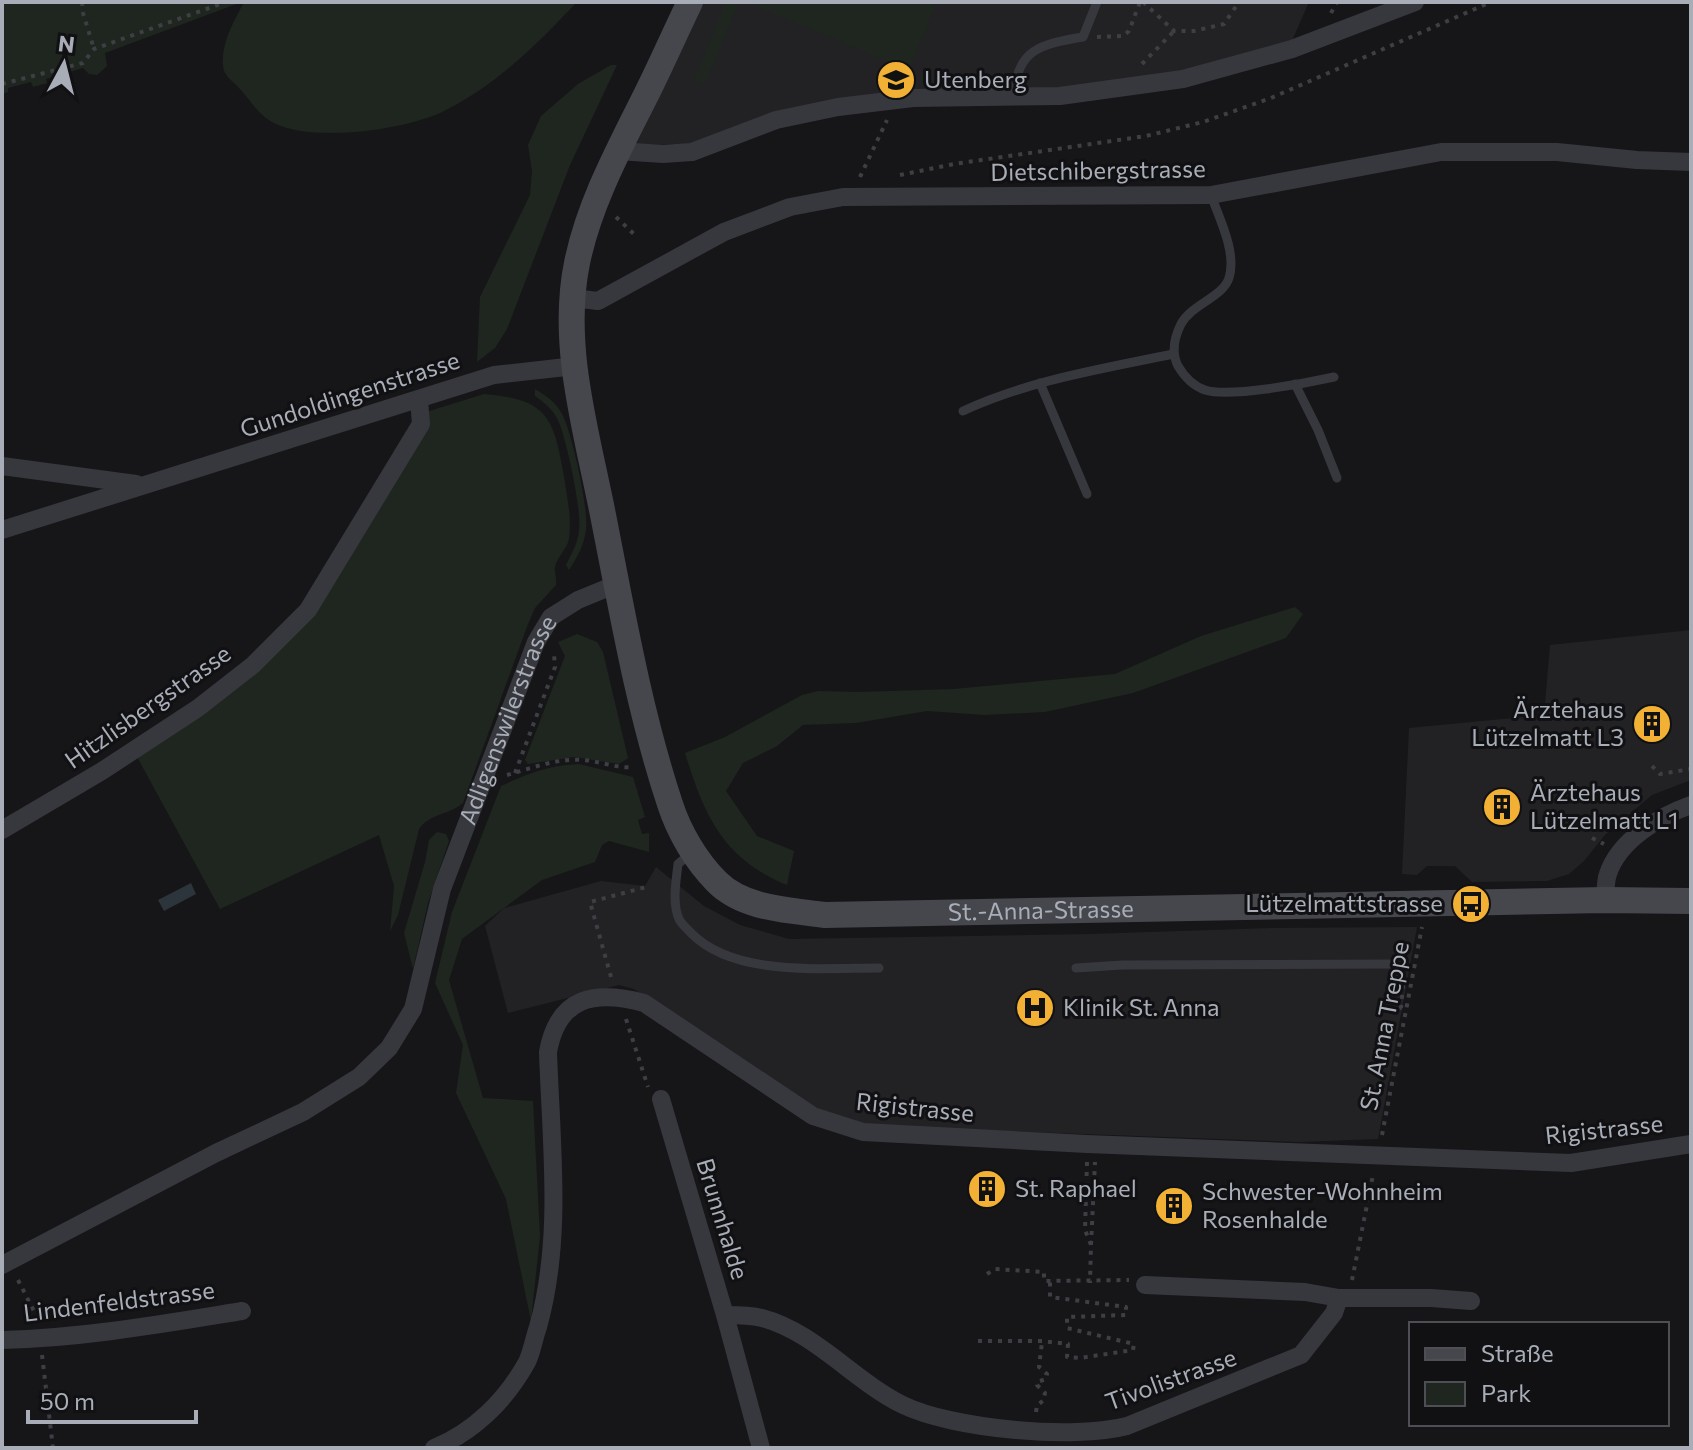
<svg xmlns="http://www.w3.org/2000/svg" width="1693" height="1450" viewBox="0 0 1693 1450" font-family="Commissioner,sans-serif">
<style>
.built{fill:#222225}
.green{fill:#1e261f}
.water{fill:#2c353c}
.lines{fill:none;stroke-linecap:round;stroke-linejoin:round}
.path{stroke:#3d3f44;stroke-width:4;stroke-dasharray:4 6;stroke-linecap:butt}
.lane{stroke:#37383d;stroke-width:9}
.street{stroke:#37383d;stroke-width:18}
.secondary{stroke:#45474d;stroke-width:26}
.labels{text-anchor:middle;stroke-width:6;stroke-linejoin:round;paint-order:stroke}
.poi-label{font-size:24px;fill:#a8adb8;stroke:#111113;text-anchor:start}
.street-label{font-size:24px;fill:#a8adb8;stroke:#111113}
</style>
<rect width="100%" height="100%" fill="#161618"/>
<!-- built -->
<g class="built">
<polygon points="702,2 1309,2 1291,43 1189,72 1064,88 922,93 698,144 636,145"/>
<polygon points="1691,630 1691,780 1652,795 1605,835 1584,861 1569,874 1547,881 1472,882 1455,866 1427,866 1417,875 1402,874 1409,728 1544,715 1550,645"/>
<polygon points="656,867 704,906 740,925 789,939 1090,934 1272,928 1417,927 1378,1139 1299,1142 872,1126 837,1118 807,1103 634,989 619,985 508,1013 485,926 504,908 601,881 645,886"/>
</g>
<!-- green -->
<g class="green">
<polygon points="2,2 242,2 105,53 107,66 97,75 89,74 83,68 46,79 47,83 33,87 31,82 8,88 8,92 2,94"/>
<path d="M 244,2 L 577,2 C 538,43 498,84 446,110 C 408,130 313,143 274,123 C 259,116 251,101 240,89 C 233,81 223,76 223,65 C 221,43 234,21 244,2 Z"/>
<polygon points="726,2 739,2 705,84 694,80"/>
<polygon points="746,2 937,2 909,70"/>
<polygon points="611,65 617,65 570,165 507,329 495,348 477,362 480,297 530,195 532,171 528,145 541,116 578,84"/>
<path d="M 535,389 C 545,395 556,402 562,414 C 572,432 589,510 586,530 C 584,545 577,558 569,570 L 566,565 C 572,553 578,543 579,530 C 582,511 566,435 557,418 C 552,409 544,402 535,396 Z"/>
<path d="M 484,394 C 548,399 554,418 564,477 C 567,497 572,518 569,539 C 567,549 557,557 555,567 C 554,572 557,579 556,585 L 535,608 L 528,624 L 463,803 C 449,815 430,813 419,829 L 398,915 L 390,931 L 394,886 L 379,835 L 220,909 L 136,755 L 280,647 L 423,413 Z"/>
<path d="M 1295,607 L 1303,614 L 1286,638 L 1133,693 L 1045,712 L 985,715 L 927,711 L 856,723 L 803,725 L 777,746 L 743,763 L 726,791 L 757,836 L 794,851 L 787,885 C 723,859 704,815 685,753 L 725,737 L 802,695 L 818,691 L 858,692 L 953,689 L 1115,674 L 1201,636 Z"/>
<polygon points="577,634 597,642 603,652 628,758 619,764 574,757 528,764 525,760 565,656 558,642"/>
<path d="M 579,764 L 633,777 L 645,817 L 638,820 L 642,834 L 649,833 L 649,852 L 609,841 L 602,845 L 595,862 L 542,880 L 462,939 L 449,980 L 483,1098 L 533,1101 L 540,1236 L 531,1321 L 506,1199 L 456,1093 L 463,1045 L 435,983 L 452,912 L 501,786 C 527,774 550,765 579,764 Z"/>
<polygon points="437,832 446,834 449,841 428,903 413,969 404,933 425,862 429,840"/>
</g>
<!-- water -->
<polygon class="water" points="191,883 196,894 164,911 158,900"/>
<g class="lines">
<!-- path -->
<g class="path">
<polyline points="82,2 83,13 94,49"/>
<polyline points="1143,2 1174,31 1194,31 1224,24 1239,2"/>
<polyline points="1331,13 1337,2"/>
<polyline points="1097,37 1123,36 1129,31 1140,2"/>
<polyline points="1142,64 1174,31"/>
<polyline points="2,84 83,63 94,49 226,2"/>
<polyline points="900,175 954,164 1146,136 1203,122 1271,98 1491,2"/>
<polyline points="860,177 887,120"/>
<polyline points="616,217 636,236"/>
<polyline points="1652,766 1660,774 1691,769"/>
<polyline points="515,773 555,667 554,654"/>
<path d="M 507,775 C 532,768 557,758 583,760 C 600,761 617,769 634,767"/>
<polyline points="1592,838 1604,844"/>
<polyline points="1404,975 1401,1008 1406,1009"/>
<polyline points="611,977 590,902 650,886"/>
<polyline points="626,1019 648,1087"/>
<polyline points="1382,1135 1422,927"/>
<polyline points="1087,1162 1085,1230 1091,1245 1090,1283"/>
<polyline points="1091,1245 1095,1162"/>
<polyline points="987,1274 995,1269 1044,1272 1044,1281 1129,1280"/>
<polyline points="18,1280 38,1319"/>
<polyline points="1352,1280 1373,1175"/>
<polyline points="978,1341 1042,1341 1068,1344 1067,1357 1080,1358 1133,1350 1134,1344 1067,1328 1067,1317 1126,1315 1126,1307 1050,1297 1050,1281"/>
<polyline points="42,1355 53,1448"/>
<polyline points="1036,1412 1037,1405 1043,1401 1045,1393 1037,1385 1037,1382 1046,1379 1047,1374 1039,1367 1042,1342"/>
</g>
<!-- lane -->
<g class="lane">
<path d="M 1014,97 C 1016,49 1041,44 1083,37 L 1097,2"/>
<path d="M 1211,195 C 1219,218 1237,252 1229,278 C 1223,297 1192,304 1181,324 C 1174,338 1171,352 1178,366 C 1184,376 1193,386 1205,390 C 1229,398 1307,383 1334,377"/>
<polyline points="1040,383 1087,494"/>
<polyline points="1295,384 1318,430 1337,478"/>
<path d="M 963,411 C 1030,380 1102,369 1173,354"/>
<path d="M 690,854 L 678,864 C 676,882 672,903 679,919 C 681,924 688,929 691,933 C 734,977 823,968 879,968"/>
<polyline points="1076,968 1122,965 1393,964"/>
</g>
<!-- street -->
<g class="street">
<polyline points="618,151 663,154 692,152 776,120 838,107 913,98 1060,96 1183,79 1292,49 1415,2"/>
<polyline points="573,298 598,301 724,232 790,207 843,197 1211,195 1441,152 1557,152 1637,160 1691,162"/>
<polyline points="2,466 136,484"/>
<polyline points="2,530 494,375 575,366"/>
<polyline points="2,830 102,771 198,708 253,665 308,610 421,424 419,400"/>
<path d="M 1605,900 C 1606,892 1605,882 1608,874 C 1619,840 1660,816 1691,805"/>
<polyline points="661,1099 725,1315 761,1448"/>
<path id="s1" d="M 2,1265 L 216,1153 L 303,1112 L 359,1077 L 389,1048 L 413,1009 L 442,889 L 536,642 L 551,617 L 578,600 L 617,584"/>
<polyline points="1145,1285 1305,1292 1339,1298"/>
<path d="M 725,1315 C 737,1315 750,1315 762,1318 C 815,1332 854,1381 903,1405 C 952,1429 1074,1440 1127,1426 L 1301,1355 L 1334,1313 L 1339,1298 L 1431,1298 L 1471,1301"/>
<path d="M 2,1340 C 83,1338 162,1324 242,1311"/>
<path d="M 434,1448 C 474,1432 506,1400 527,1362 C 532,1352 534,1338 538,1327 C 563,1238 551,1144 548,1052 C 558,996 595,990 644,1003 L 813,1116 L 863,1132 L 1087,1144 L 1571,1163 L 1691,1144"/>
</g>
<!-- secondary -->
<path class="secondary" id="s2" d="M 690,2 C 675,33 661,65 646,95 C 619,149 589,204 577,263 C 560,346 587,433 603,515 C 622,611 639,711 670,804 C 679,832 696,861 717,882 C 744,909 789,910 825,915 L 1605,900 L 1691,901"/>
</g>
<!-- icons -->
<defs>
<g id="school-disc" transform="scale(2)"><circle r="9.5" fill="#f2b134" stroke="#111113"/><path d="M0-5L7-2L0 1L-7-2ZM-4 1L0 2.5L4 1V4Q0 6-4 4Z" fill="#111"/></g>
<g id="building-disc" transform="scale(2)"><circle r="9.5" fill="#f2b134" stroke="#111113"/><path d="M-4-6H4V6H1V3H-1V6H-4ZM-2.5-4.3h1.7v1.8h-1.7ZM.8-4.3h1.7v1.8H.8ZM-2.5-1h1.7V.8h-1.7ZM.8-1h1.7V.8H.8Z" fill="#111"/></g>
<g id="bus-disc" transform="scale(2)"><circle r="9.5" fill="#f2b134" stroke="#111113"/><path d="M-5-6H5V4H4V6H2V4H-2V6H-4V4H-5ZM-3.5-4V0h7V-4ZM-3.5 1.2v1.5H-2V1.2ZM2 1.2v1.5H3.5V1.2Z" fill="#111"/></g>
<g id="hospital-disc" transform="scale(2)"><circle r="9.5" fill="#f2b134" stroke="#111113"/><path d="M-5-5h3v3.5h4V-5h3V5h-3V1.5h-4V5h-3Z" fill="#111"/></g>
</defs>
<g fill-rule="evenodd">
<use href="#school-disc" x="896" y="80"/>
<use href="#building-disc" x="1652" y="724"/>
<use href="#building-disc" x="1502" y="807"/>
<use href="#bus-disc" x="1471" y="904"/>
<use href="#hospital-disc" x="1035" y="1008"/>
<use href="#building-disc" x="987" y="1189"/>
<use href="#building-disc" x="1174" y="1206"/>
</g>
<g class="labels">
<!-- poi labels -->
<g class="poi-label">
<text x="924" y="88">Utenberg</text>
<text x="1624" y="718" text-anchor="end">Ärztehaus<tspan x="1624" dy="28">Lützelmatt L3</tspan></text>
<text x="1530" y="801">Ärztehaus<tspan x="1530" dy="28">Lützelmatt L1</tspan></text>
<text x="1443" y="912" text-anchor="end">Lützelmattstrasse</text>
<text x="1063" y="1016">Klinik St. Anna</text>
<text x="1015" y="1197">St. Raphael</text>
<text x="1202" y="1200">Schwester-Wohnheim<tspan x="1202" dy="28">Rosenhalde</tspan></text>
</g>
<!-- street labels -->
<g class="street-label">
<text transform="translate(1098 171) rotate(-1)" y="8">Dietschibergstrasse</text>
<text transform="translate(350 395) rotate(-18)" y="8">Gundoldingenstrasse</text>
<text transform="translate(148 707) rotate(-35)" y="8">Hitzlisbergstrasse</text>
<text dy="8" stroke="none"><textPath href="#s1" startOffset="796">Adligenswilerstrasse</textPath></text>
<text dy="8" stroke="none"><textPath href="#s2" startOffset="1260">St.-Anna-Strasse</textPath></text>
<text transform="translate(1385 1026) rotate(-79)" y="8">St. Anna Treppe</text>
<text transform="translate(915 1108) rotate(6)" y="8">Rigistrasse</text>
<text transform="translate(1604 1130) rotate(-6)" y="8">Rigistrasse</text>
<text transform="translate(722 1219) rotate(73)" y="8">Brunnhalde</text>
<text transform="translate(119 1302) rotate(-7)" y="8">Lindenfeldstrasse</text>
<text transform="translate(1171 1380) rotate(-20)" y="8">Tivolistrasse</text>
</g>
</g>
<!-- border -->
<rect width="1693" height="1450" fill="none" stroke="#a8adb8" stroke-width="8"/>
<!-- legend -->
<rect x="1409" y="1322" width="260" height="104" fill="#111113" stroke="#4d4f55" stroke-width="2"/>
<rect x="1425" y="1348" width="40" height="12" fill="#45474d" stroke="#4d4f55" stroke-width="2"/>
<text x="1481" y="1362" font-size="24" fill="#a8adb8">Straße</text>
<rect x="1425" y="1382" width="40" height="24" fill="#1e261f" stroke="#4d4f55" stroke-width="2"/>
<text x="1481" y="1402" font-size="24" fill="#a8adb8">Park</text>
<!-- north arrow -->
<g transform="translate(64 64) rotate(7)" stroke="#111113" stroke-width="6" paint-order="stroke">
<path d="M0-6L14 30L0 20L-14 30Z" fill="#a8adb8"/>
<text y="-12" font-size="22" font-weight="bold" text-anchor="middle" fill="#a8adb8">N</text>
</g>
<!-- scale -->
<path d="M28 1410v12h168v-12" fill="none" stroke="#a8adb8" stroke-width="4"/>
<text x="40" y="1410" font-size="24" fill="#a8adb8" stroke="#111113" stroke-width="6" paint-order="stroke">50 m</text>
</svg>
